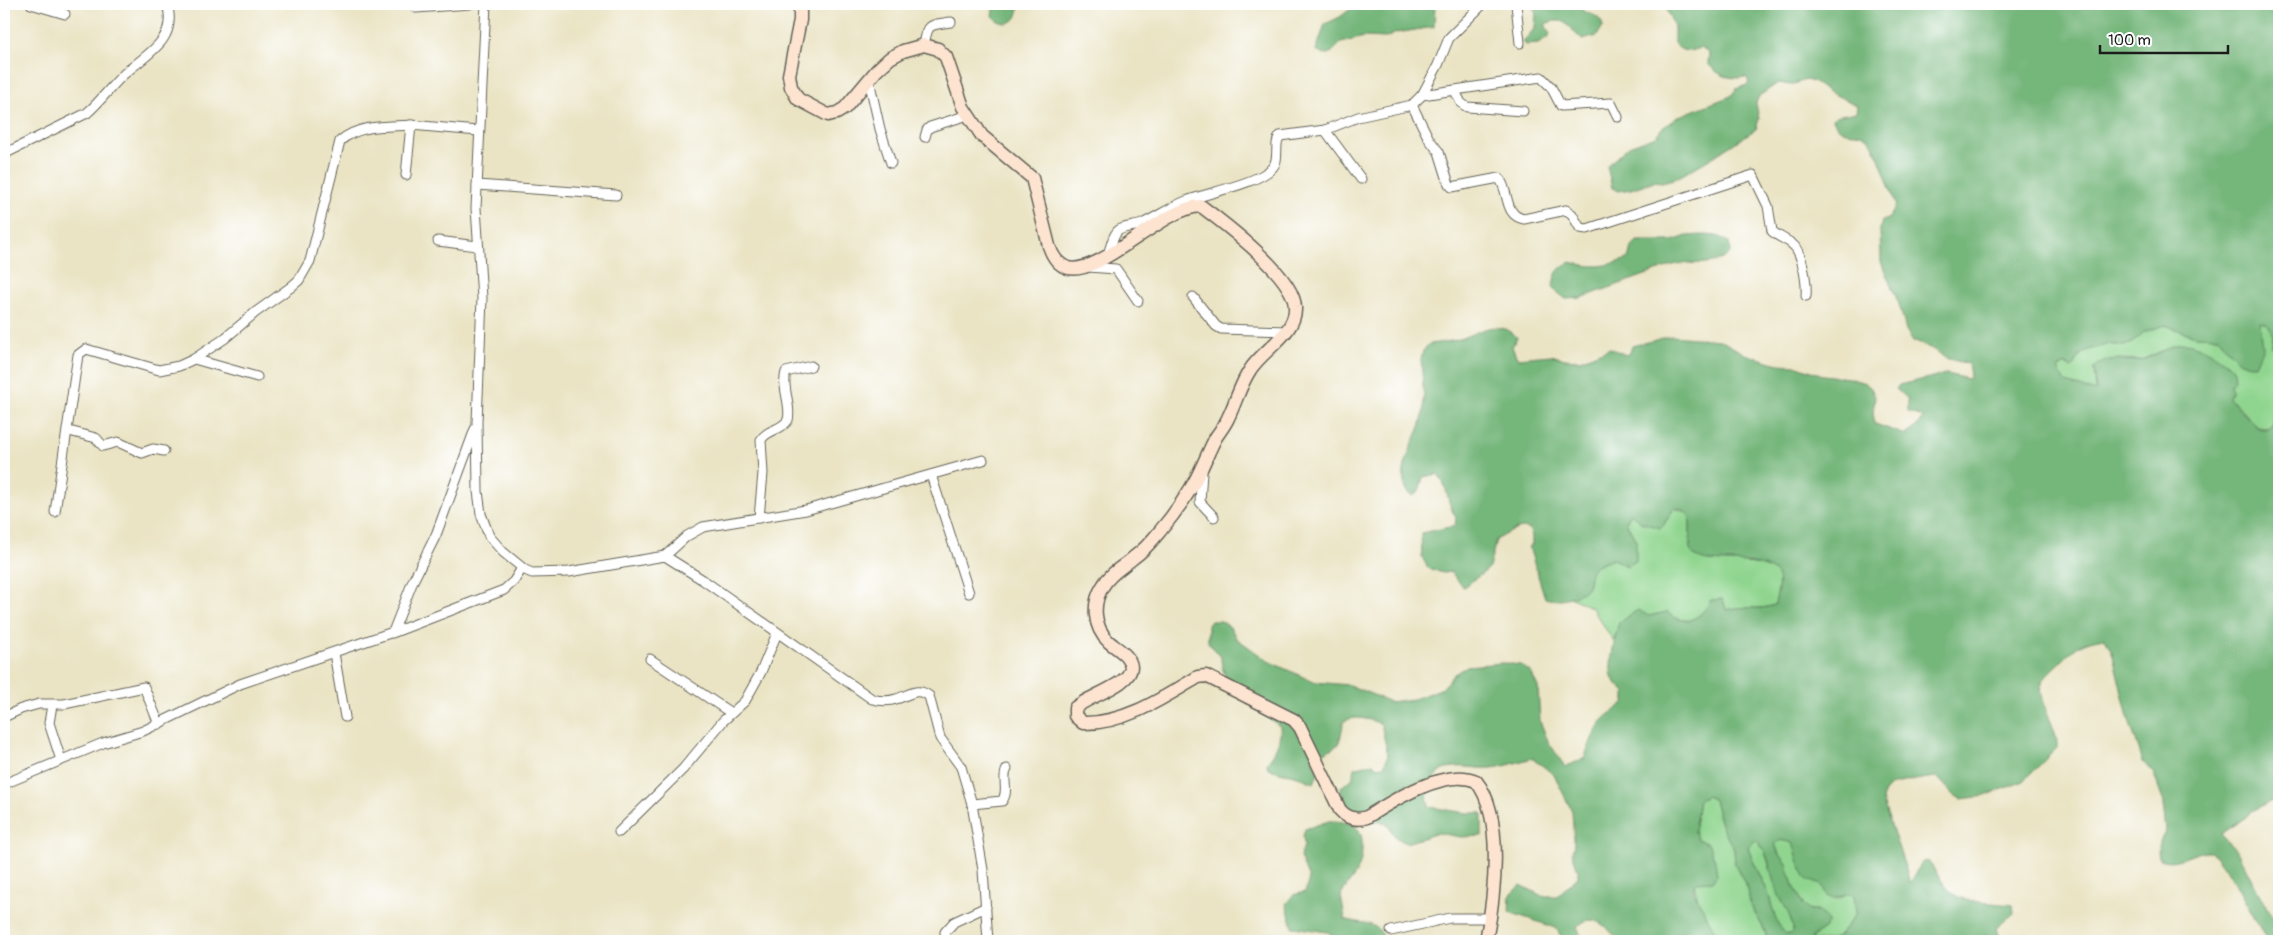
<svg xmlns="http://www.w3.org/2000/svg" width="2283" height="945" viewBox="0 0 2283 945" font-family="Pangolin,sans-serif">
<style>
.green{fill:#90d58f;stroke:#567856}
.forest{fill:#74b67a;stroke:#48694b;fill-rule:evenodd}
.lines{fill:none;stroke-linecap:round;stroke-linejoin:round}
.street-casing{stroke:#646257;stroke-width:11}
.secondary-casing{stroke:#646257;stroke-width:15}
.street{stroke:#fff;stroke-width:9}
.secondary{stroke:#fde4d1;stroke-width:12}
</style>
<rect width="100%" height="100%" fill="#fff"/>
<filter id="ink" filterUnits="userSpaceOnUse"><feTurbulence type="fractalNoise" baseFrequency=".02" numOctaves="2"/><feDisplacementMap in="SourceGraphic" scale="10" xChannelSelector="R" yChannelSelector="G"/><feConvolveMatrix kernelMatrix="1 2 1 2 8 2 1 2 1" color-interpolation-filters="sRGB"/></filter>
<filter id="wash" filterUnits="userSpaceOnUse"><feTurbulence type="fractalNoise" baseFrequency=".0096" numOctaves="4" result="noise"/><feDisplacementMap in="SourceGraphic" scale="20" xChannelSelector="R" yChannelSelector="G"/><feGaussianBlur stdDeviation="1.12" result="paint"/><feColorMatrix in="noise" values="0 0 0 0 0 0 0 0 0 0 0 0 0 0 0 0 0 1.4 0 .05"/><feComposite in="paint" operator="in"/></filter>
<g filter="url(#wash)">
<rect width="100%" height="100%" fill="#eae4c4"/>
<!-- green -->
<g class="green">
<path d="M 2260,322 L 2267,324 L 2273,335 L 2272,346 L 2279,366 L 2279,391 L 2275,393 C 2272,402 2274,415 2273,425 C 2258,433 2253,423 2244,412 C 2240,407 2234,403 2229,398 L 2229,394 L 2180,343 L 2141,360 L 2118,359 L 2094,368 L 2096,392 L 2066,383 L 2058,369 L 2065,364 L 2072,368 L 2081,354 L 2088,350 L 2109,344 L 2124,346 L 2132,343 L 2144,332 L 2165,325 L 2195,336 L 2219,337 L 2229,352 L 2259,325 Z"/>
<path d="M 1674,508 L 1688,513 L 1690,518 L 1690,550 C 1696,553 1704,560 1710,561 C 1726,563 1774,559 1779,578 C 1780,586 1776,597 1775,605 C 1755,612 1746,604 1727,610 L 1722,599 L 1711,600 C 1700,619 1687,628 1667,612 L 1649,616 L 1615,635 L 1614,642 L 1592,608 L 1570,597 C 1585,590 1590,590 1590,572 L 1596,566 L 1613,559 L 1628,566 L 1636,541 L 1626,522 L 1631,512 L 1663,526 Z"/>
<polygon points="1707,796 1714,800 1722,828 1734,849 1735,864 1748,889 1750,904 1765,931 1767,941 1726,941 1717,936 1698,900 1694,884 1697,881 1713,881 1694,832 1699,800"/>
<path d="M 1756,840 C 1769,851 1770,876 1777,891 C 1781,902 1790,911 1792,923 C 1793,928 1793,931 1790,934 L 1786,935 C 1772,921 1773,903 1766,888 C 1760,875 1754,864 1749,851 L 1748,847 Z"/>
<path d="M 1781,840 L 1793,842 L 1822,885 L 1837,899 L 1848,893 L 1854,896 L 1856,913 C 1841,934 1840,941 1812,941 L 1812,937 L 1825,928 L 1817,910 L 1809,910 L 1803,904 L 1791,880 L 1787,864 L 1778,852 L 1775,844 Z"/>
</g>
<!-- forest -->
<g class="forest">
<path d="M 994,4 L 1018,4 C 1021,23 1004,29 992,16 Z"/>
<polygon points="1357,4 1435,4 1434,27 1396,33 1386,38 1364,37 1341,43 1332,52 1325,55 1316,51 1325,24 1340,17"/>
<path d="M 1528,4 L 1579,4 L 1578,7 C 1587,16 1599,12 1603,26 L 1597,36 L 1582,40 L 1563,21 L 1553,21 L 1545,24 L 1550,35 L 1548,38 L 1538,44 L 1526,45 L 1523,42 L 1535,28 L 1536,11 Z"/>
<path d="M 1664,4 L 2279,4 L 2279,366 L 2272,346 L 2273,335 L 2267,324 L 2260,322 L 2263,348 L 2255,365 C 2237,366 2228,351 2219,337 L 2195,336 L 2165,325 L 2144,332 L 2132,343 L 2124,346 L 2109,344 L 2088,350 L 2081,354 L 2072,368 L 2065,364 L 2058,369 L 2066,383 L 2096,392 L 2094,368 C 2112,353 2122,363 2141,360 C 2155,357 2167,346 2181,343 C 2193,341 2224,358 2232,368 C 2235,371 2234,375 2235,379 L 2230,385 L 2232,390 L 2229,398 L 2258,428 L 2266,429 L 2273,425 C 2274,415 2272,402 2275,393 L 2279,391 L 2279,797 L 2252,811 L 2247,817 L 2221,834 L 2238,853 L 2266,907 L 2279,926 L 2279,941 L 2267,941 L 2234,881 L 2211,851 C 2194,850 2178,866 2160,859 L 2157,852 L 2166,829 L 2162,797 L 2154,774 L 2143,762 L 2128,717 L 2112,652 L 2105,638 C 2084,641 2077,645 2062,661 C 2056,667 2047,674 2043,681 C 2035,698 2059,729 2057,748 L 2024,781 L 1985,796 L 1961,799 L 1954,795 L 1937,777 C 1931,777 1896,783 1891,785 C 1886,788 1884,794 1882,799 L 1910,882 C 1916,876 1916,869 1921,862 L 1928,861 C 1936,871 1943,885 1952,893 C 1963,903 1997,903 2013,905 L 2014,913 L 1996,928 L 2000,941 L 1830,941 L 1841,934 L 1856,913 L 1854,896 L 1848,893 L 1833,899 L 1827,896 L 1822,885 L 1807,880 L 1801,869 L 1793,843 L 1781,840 L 1775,844 L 1778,852 L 1787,864 L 1791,880 L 1803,904 L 1809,910 C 1819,910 1823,913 1828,921 L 1825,928 L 1812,937 L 1812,941 L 1767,941 L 1765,931 L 1750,904 L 1748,889 L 1735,864 L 1734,849 L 1722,828 L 1714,800 L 1707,796 L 1699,800 L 1694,832 L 1698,839 L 1709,845 L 1715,861 L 1717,875 L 1713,881 L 1697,882 L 1694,884 L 1694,892 L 1717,936 L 1726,941 L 1619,941 C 1608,928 1591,909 1577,928 L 1584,941 L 1564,941 L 1556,928 L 1509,912 L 1510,896 L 1521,885 L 1542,896 L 1557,896 L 1578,877 L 1578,870 L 1572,853 L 1574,844 L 1572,811 L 1554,775 L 1533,758 C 1520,761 1505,767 1491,768 C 1468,770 1442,757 1430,785 C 1427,794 1426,799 1430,807 L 1466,813 L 1482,813 L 1482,836 L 1461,837 L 1438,833 L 1406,843 L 1395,837 L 1387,823 L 1373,821 L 1356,824 L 1342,799 L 1341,787 C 1349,781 1356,779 1354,768 L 1373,763 L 1377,767 L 1384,766 L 1388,755 L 1381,724 C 1369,719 1356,715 1344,721 L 1339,744 L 1313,760 L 1318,773 L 1314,783 C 1306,781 1301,776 1294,775 C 1284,773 1277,772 1268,768 L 1267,764 C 1274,753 1282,739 1280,726 C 1256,710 1221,689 1221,657 L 1208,642 L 1208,625 L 1211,621 L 1221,621 L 1231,628 L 1236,638 L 1268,661 L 1314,682 L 1349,685 L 1390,702 L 1414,699 L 1443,688 L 1453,675 L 1467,666 L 1503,663 L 1520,665 L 1531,672 L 1538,687 L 1540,721 L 1548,741 L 1565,767 L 1585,758 C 1588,748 1594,732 1600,724 C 1606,716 1617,709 1625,702 L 1625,692 C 1621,688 1614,682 1612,677 C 1608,666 1616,633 1619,622 L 1638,610 L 1649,616 L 1667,612 C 1687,628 1700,619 1711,600 L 1722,599 L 1727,610 C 1746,604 1755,612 1775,605 C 1776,597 1780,585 1778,578 C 1773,559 1724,563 1709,561 C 1704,561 1698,558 1694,556 L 1690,550 L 1690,518 C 1687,512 1680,507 1674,508 L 1663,526 L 1660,528 L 1640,522 L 1631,513 L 1626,522 L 1636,541 L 1636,561 L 1628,566 L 1613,559 L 1596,566 L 1590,572 C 1590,577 1590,583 1587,588 C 1580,597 1555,602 1545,598 L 1529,547 L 1532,545 L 1532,536 L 1529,529 C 1518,525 1506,535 1496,540 L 1489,568 C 1486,571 1467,585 1463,587 L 1451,572 L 1443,573 L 1428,568 L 1422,557 L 1421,533 L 1455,526 L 1456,517 C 1446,504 1450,489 1438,474 L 1423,477 C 1421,485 1420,493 1412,496 C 1390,477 1417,441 1422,420 C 1426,406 1422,375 1421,359 L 1423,351 L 1429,344 C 1438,343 1447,342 1456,340 C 1480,333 1494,317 1517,337 L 1512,347 L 1517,358 L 1551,355 L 1565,359 L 1580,360 L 1610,348 L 1626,355 L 1630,353 L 1632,346 L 1671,336 L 1720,340 L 1745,354 L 1778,364 L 1795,365 L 1823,375 L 1849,378 L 1865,383 L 1871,388 L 1875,397 L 1873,413 L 1875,424 L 1906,435 L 1916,427 L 1923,417 L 1908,412 L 1908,399 L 1896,389 L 1899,385 L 1946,374 L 1968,379 L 1970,375 L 1968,364 L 1945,358 L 1935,350 L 1913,341 L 1906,330 L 1899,304 L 1881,262 L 1880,229 L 1882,221 L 1889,218 L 1896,205 C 1891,192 1877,149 1870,140 C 1858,126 1841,141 1833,119 L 1836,116 L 1856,112 L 1857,105 L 1827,91 L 1813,82 L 1806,80 L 1790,85 L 1778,83 L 1759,96 L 1756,103 L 1759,119 L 1756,129 L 1713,157 L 1677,178 L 1662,182 L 1654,181 L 1631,189 L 1619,191 L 1612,188 L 1607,166 L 1629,146 L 1656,136 L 1661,129 L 1679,116 L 1731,96 L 1736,89 L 1747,85 L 1749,82 L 1746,77 C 1730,80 1719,76 1708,64 L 1709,53 L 1700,48 C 1688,52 1682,53 1674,43 L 1674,26 ZM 1756,840 C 1769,850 1771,876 1777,891 C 1783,905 1792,915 1793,931 L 1790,934 L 1786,934 C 1772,921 1773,903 1766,888 C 1760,875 1754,864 1749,851 L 1748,847 Z"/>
<path d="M 1687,236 C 1701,235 1719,233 1729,242 L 1730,253 C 1716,268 1692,261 1673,265 L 1581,298 L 1566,299 L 1553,289 C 1554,274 1557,268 1571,262 C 1595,269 1605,266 1628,259 L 1631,247 L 1637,241 L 1672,241 Z"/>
<path d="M 1329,821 C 1348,821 1364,824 1362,847 C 1362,857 1361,864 1356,873 C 1351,881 1345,887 1341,896 L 1345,919 C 1364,926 1375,918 1386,941 L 1335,941 L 1330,933 L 1327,932 L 1293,927 L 1286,904 L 1293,895 L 1305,892 L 1309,879 L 1300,857 L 1304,846 L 1303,836 L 1305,829 Z"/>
</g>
</g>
<g filter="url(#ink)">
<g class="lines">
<!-- street casing -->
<g class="street-casing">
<g id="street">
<polyline points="31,4 65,14"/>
<path d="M 486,4 L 476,208 L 482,298 L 477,422 L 478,491 L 481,514 L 489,536 L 503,552 L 525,570 L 532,573 L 569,572 L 665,556 L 703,580 L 872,699 C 880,701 888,702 896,699 C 908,696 917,686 929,696 L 940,738 L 961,767 L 972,804 L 983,870 L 988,941"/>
<polyline points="1516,4 1520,43"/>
<polyline points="416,8 470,4"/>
<path d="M 924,45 C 928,23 929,25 951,22"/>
<polyline points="869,80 880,129 891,163"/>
<polyline points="1455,91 1461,103 1467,107 1523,111"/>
<polyline points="1422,95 1541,77 1551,87 1561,106 1611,103 1618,117"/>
<path d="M 1412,105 L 1429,139 L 1439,152 L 1449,184 L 1452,187 L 1499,178 C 1510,191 1503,215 1524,219 L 1566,210 L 1572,214 L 1580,228 L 1587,229 L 1753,175 L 1768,206 L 1772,231 C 1778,237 1786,239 1792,244 C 1803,252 1807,284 1806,296"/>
<polyline points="1325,130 1358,117 1412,105 1422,95 1438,65 1449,38 1483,4"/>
<polyline points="925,137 927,130 930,127 968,115"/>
<path d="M 4,154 L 87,113 C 101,101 111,86 124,74 C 148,53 178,40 167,4"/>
<polyline points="406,175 411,125 478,131"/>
<polyline points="477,185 616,195"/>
<polyline points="438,241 477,246"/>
<path d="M 1108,254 C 1111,247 1113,234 1119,230 C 1126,226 1135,227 1142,224 C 1157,217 1171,207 1186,201 C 1207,193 1259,183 1272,168 C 1281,159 1273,144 1280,136 L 1325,130 L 1361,179"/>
<polyline points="1088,267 1116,269 1138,301"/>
<polyline points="1193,297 1216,326 1221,329 1286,331"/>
<polyline points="194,359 257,377"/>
<polyline points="69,431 96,438 103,446 118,442 142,453 153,449 164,451"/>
<polyline points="1202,472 1200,502 1214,517"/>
<polyline points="931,475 969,593"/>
<path d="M 55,512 L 78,355 L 86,349 L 159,370 L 179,366 L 194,359 L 224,339 L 256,312 L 291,287 L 299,280 L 310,261 L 340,141 C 359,124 387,127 411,125"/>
<path d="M 759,518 L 763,473 L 761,440 C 767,429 781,431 788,420 C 792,405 781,387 786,372 L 811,366"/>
<polyline points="665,556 687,536 703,527 806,510 983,460"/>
<polyline points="392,633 504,590 514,581 522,568"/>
<polyline points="334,653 345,717"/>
<polyline points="650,659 731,713"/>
<polyline points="52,705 49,723 61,760"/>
<polyline points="4,717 21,709 39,704 64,704 144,687 159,724"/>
<polyline points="4,784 103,743 143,731 240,684 393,632 413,581 436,535 475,429"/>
<path d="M 972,804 L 1002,801 C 1010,791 1001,778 1007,769"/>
<polyline points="619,832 683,769 723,721 745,701 761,672 777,633"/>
<polyline points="1391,931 1450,918 1490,918"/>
<polyline points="946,941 945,932 954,922 986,907"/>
</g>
</g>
<!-- secondary casing -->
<g class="secondary-casing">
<path id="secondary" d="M 800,4 L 800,20 L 789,75 L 791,87 L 798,99 L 828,115 L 837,113 L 845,108 L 877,70 L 890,58 L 903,51 L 924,45 L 938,49 L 946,57 L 963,107 L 982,136 L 1032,178 L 1049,246 C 1052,255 1058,265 1068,268 C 1100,276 1163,207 1201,206 C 1225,224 1294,276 1295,307 C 1297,333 1262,350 1250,370 C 1240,385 1236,402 1228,418 C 1225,425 1220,431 1216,437 C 1207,454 1201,472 1191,488 C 1182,503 1171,518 1160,531 C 1152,541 1143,551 1133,558 C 1123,567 1110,573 1103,586 C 1092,603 1093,627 1109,642 C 1117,649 1130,655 1131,667 C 1131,685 1088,696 1075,708 L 1075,716 L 1083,723 C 1124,724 1163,698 1198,677 L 1206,676 L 1294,720 L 1300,727 L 1340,810 C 1347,818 1356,821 1367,817 C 1392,801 1446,767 1476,781 C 1505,816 1494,899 1486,941"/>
</g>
<!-- street -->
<use href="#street" class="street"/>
<!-- secondary -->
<use href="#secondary" class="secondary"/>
</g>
</g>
<!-- margin -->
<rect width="2283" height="945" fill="none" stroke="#fff" stroke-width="20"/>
<!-- scale -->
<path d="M2100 45v8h128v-8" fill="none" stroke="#1c1c1c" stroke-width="2.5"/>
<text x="2108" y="45" font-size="15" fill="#1c1c1c" stroke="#ffffff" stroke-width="4" paint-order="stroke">100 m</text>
</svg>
